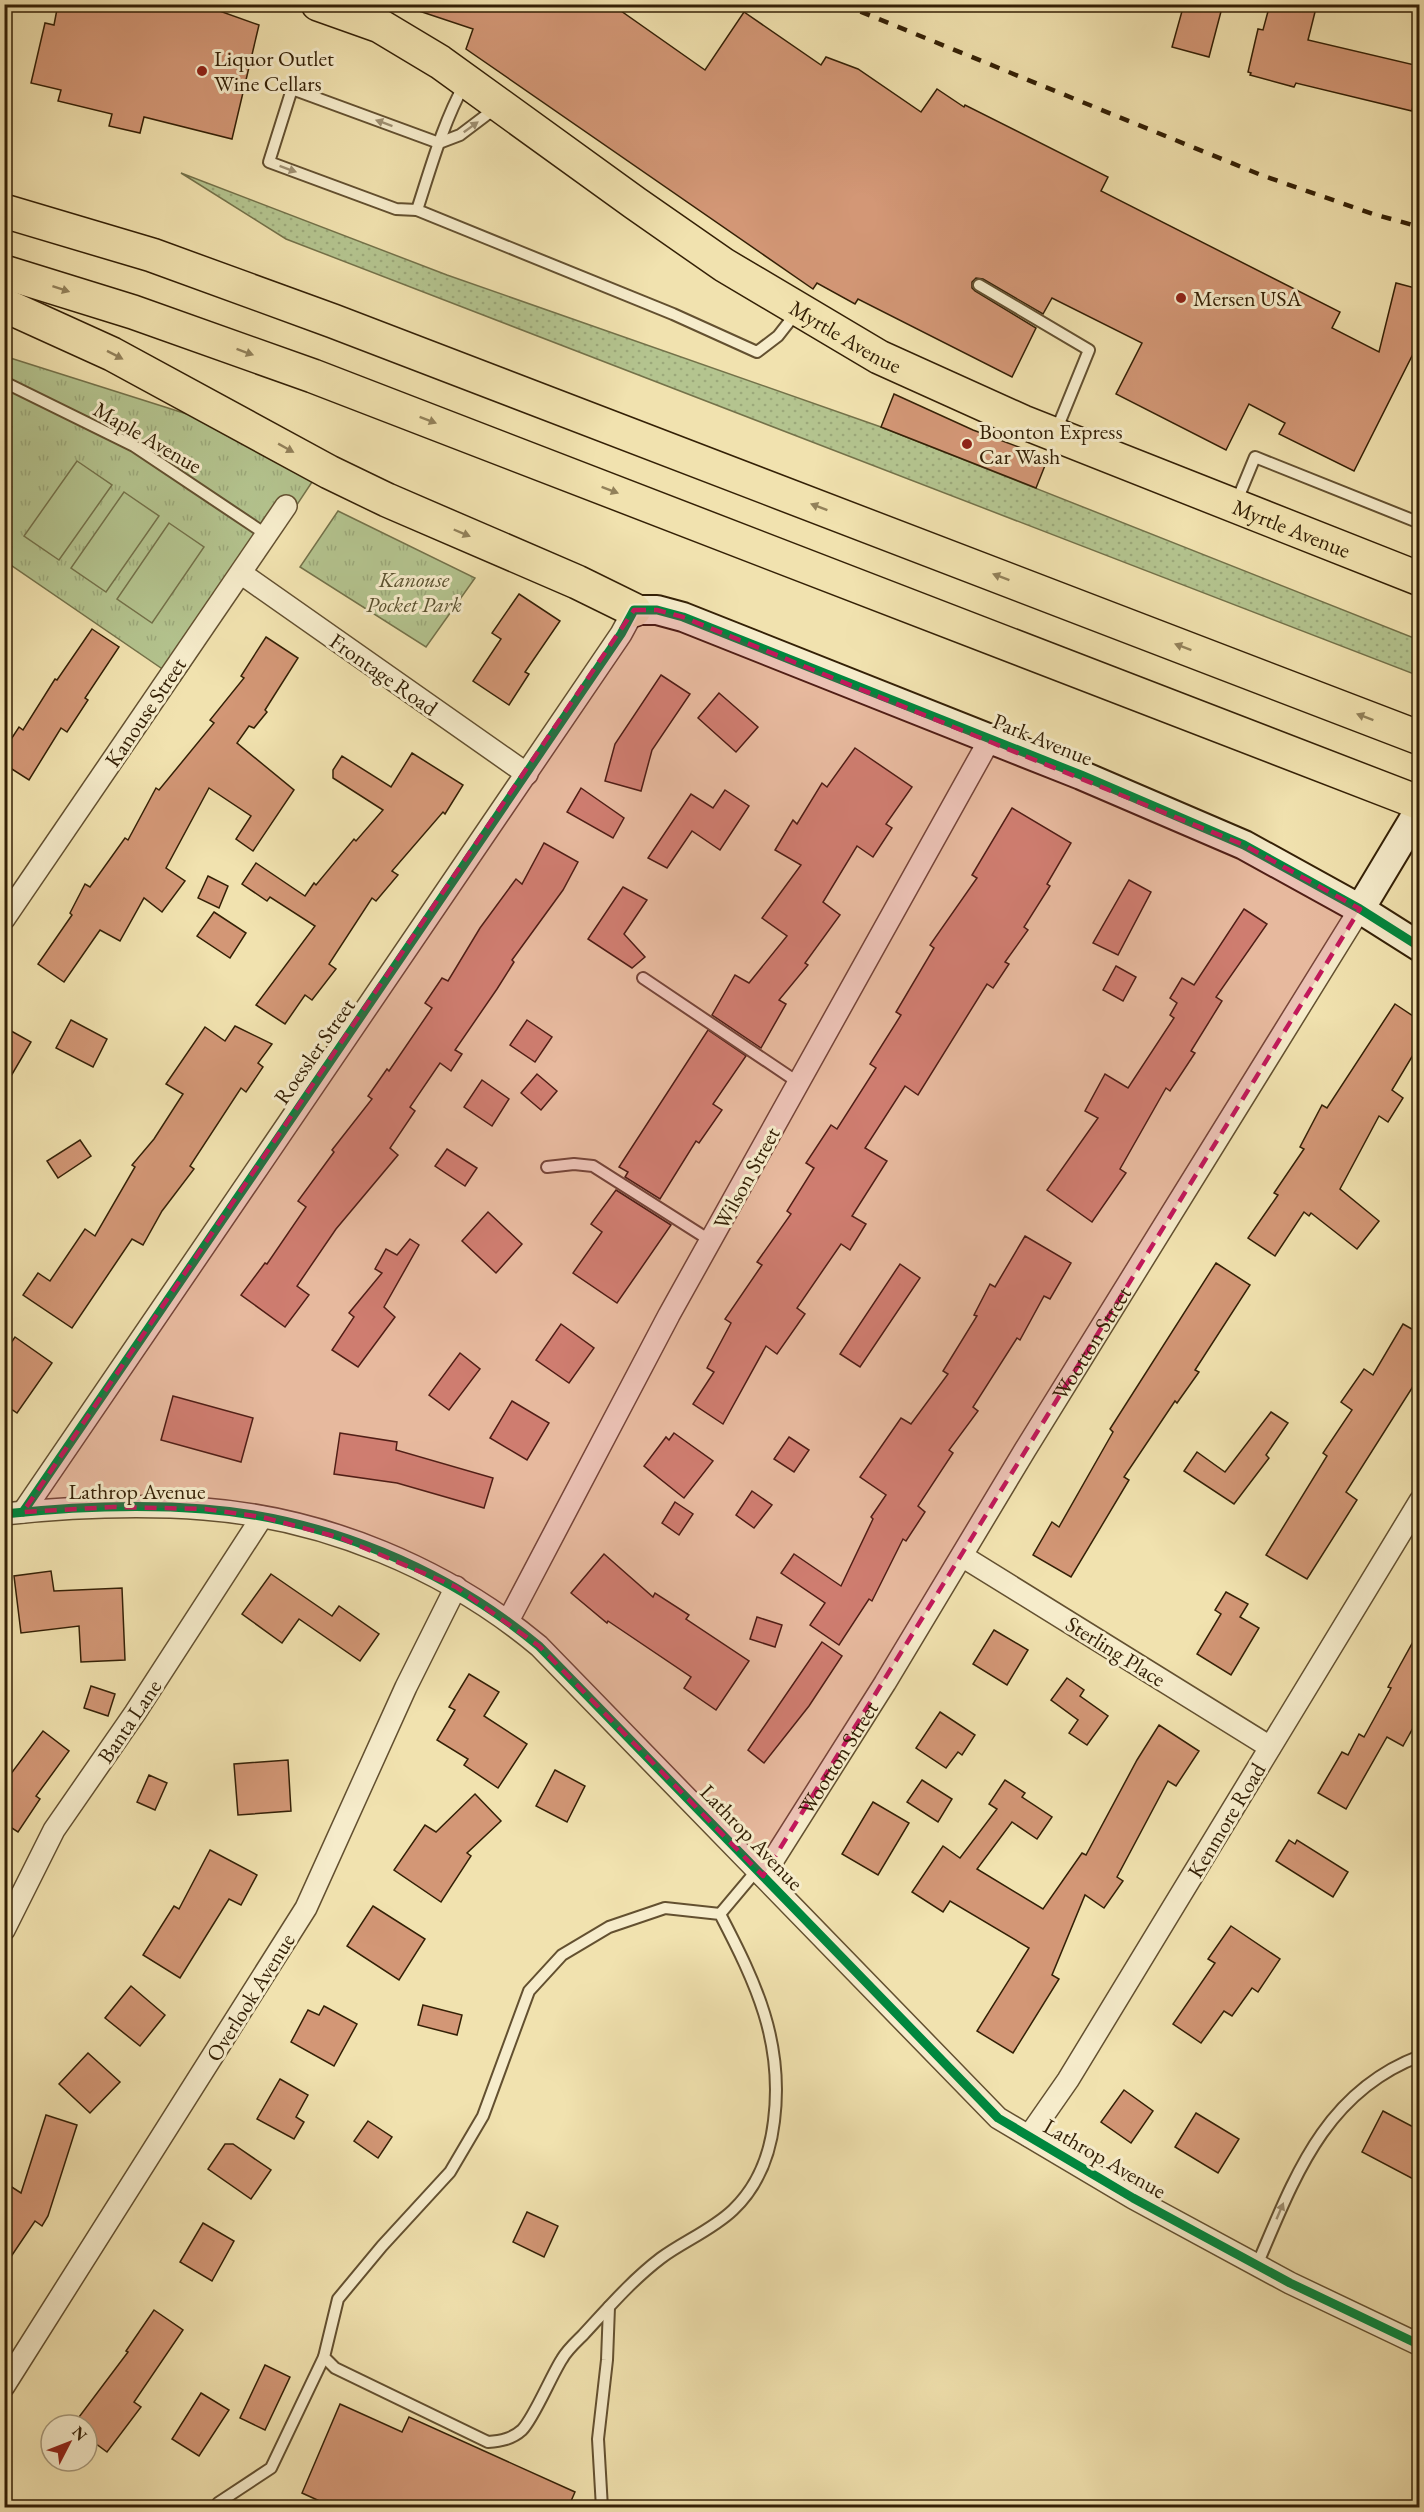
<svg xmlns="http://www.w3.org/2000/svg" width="1424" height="2512" viewBox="0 0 1424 2512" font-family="'EB Garamond',serif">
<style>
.grass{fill:url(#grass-dots);stroke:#74724a;stroke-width:1.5}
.park{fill:url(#park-tufts);stroke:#74724a;stroke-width:1.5}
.pitch{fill:#b4c48f;stroke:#74724a;stroke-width:1.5}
.building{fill:#d39776;stroke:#342006;stroke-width:1.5}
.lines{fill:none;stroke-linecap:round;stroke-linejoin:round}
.lane-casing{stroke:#635030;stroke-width:14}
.street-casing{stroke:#635030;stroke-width:24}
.secondary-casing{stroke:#342006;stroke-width:32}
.primary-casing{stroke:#342006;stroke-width:36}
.highway-casing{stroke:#342006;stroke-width:36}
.lane{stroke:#f6eccb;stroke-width:10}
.street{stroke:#f6eccb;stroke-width:21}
.secondary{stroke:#f6eccb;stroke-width:28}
.primary{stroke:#f1e2af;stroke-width:33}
.highway{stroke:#f1e2af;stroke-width:33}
.rail{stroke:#342006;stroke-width:4.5;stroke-dasharray:10 10;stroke-linecap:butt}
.cycleway-casing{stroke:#f6eccb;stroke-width:13}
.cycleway{stroke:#00873e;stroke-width:9}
.oneway{fill:#9f9072}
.oneway2{fill:#92815a}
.marked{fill:#c2185b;fill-opacity:0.2;stroke:#c2185b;stroke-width:4.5;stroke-dasharray:12 8;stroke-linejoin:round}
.poi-dot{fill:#8f2418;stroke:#f6eccb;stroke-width:2}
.labels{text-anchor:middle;stroke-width:6;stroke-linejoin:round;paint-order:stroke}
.poi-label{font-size:22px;fill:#342006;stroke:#f6eccb;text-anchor:start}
.street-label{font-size:22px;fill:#342006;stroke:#f6eccb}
.park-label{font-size:22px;font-style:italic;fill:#5a512f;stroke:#f6eccb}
</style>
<defs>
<pattern id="grass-dots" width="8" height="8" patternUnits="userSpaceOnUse" patternTransform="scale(1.5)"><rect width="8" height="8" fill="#b4c48f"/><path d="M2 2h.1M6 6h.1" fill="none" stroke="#9ba87a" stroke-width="1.8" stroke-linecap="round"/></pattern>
<pattern id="park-tufts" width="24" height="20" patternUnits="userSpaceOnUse" patternTransform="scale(1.5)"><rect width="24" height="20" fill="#b4c48f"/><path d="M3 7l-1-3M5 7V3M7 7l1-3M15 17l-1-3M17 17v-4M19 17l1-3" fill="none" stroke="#9ba87a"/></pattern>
</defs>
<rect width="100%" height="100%" fill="#f1e2af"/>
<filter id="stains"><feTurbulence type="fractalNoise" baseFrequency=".00333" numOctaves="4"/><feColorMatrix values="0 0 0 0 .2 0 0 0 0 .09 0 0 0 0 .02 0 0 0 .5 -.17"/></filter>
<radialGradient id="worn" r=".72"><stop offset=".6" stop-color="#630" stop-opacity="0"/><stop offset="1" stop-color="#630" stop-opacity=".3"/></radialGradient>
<!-- grass -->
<polygon class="grass" points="181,173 447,275 881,427 1419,640 1419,676 286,239"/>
<!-- park -->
<g class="park">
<polygon points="4,356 209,421 316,476 180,681 5,561"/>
<polygon points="338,511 475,578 426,647 300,567"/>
</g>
<!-- pitch -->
<g class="pitch">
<polygon points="77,461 112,485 59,560 24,536"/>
<polygon points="124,492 159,516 106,592 71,568"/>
<polygon points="169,523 204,547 152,623 117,599"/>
</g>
<!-- building -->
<g class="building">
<polygon points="58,4 200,4 259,25 232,139 144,117 140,133 109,126 112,114 58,101 61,90 31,83 45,23 54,25"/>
<polygon points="411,4 611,4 705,70 744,12 821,65 826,57 858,69 921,112 937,89 964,107 965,105 1108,177 1101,191 1340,312 1332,328 1379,352 1396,283 1419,289 1419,342 1354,471 1279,434 1285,423 1249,404 1226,450 1116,394 1142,343 1052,298 1043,314 983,279 976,278 972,282 972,288 975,291 1036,328 1012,377 858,299 855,304 817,283 813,289 466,49 473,29 410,8"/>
<polygon points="1184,4 1223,4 1209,57 1172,47"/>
<polygon points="1270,4 1317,4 1308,40 1419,66 1419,79 1412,111 1296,83 1294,87 1250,75 1251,73 1248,72 1258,29 1263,30"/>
<polygon points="894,394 973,430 1048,458 1036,488 881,427"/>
<polygon points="519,594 560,621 525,672 529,674 509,705 473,681 501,639 492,633"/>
<polygon points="92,629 119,647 85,698 88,700 67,732 61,728 29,780 4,764 4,750 19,727 23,730 55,679 57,680"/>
<polygon points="266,637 298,658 265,710 267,712 254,728 249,726 237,743 294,790 253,851 236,839 251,816 209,788 166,868 185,881 162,912 144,898 120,941 100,930 64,982 38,964 72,915 70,913 85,884 90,887 125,838 128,840 156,788 159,790 214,723 210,720 244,678 241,676"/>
<polygon points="661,675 690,694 652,750 641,791 605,781 615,744"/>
<polygon points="719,693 758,727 736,752 698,718"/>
<polygon points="855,748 912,787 886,824 892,828 873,857 857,846 823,902 840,915 805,963 808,965 779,1000 786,1004 761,1048 712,1015 735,975 749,983 787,936 762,918 801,865 775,850 793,820 797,824 822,783 827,787"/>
<polygon points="412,753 463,785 445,814 443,812 392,871 398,875 376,901 372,898 329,964 336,969 312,1000 305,995 285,1024 256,1005 315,926 270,897 267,901 242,884 256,863 305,896 314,883 316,885 354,839 356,841 383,810 333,778 333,770 342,756 391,787"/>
<polygon points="581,788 624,818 613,838 567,812"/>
<polygon points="725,790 749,806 720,850 692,831 667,868 648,858 691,794 713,808"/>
<polygon points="1012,808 1071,843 1047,884 1050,886 1024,927 1028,930 1005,962 1009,964 993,988 987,984 918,1095 905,1086 865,1148 887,1161 852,1216 866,1224 850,1250 841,1244 797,1308 805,1314 777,1354 766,1346 723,1424 693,1404 714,1372 707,1368 731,1323 725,1319 762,1265 757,1262 791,1214 787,1211 814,1168 806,1163 831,1125 837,1129 876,1068 870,1064 901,1015 896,1012 934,948 930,945 977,878 972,875"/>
<polygon points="544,843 578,862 563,890 512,960 514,962 497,989 455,1050 462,1054 451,1071 440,1063 410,1107 415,1111 390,1148 398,1155 336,1229 297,1286 309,1295 285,1327 241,1295 265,1263 267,1264 306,1207 298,1201 334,1152 332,1150 372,1099 368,1096 387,1069 389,1071 432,1008 425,1003 442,978 448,981 480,928 516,879 522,884"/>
<polygon points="208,876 228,886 219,908 198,898"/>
<polygon points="1129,880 1151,892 1118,955 1093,943"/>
<polygon points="623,887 647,900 624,934 645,957 632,968 588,939"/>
<polygon points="1244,909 1267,924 1216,997 1222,1001 1191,1051 1195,1053 1170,1091 1166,1088 1120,1169 1126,1173 1092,1222 1047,1190 1098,1118 1085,1111 1105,1074 1128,1088 1174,1018 1170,1015 1177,1003 1170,998 1182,978 1194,985"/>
<polygon points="214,912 246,933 230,958 197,936"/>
<polygon points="1116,966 1136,977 1123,1001 1103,990"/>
<polygon points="1395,1004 1419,1020 1419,1045 1392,1090 1403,1098 1388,1122 1379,1116 1340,1189 1379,1221 1357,1249 1311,1213 1309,1216 1304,1212 1275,1256 1248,1238 1278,1195 1274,1193 1304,1149 1300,1147 1322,1105 1327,1108"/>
<polygon points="71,1020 107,1039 93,1067 56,1048"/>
<polygon points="527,1020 552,1037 535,1062 510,1045"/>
<polygon points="235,1026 272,1044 258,1063 263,1067 246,1092 241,1088 190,1166 194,1169 162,1211 143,1245 132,1239 72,1328 23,1295 38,1273 50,1281 85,1229 95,1236 135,1167 132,1165 154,1139 183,1094 166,1084 205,1027 225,1041"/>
<polygon points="4,1027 31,1042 4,1088"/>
<polygon points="708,1030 746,1056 713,1104 722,1110 699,1143 696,1141 660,1199 625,1177 628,1172 619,1167"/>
<polygon points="537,1074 557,1091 541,1110 521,1093"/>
<polygon points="482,1080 509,1099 492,1126 464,1107"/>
<polygon points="80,1140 91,1156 58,1178 47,1161"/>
<polygon points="447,1149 477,1168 465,1186 435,1166"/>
<polygon points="616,1190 671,1225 617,1303 573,1273 602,1232 591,1224"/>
<polygon points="488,1212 522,1244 496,1273 462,1241"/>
<polygon points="1025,1236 1071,1263 1050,1299 1044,1296 1020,1340 1017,1338 973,1407 978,1411 949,1450 953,1453 918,1506 925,1512 906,1541 903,1539 872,1601 869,1599 839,1645 810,1625 825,1603 781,1573 794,1554 841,1586 873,1519 871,1517 886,1495 860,1477 901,1418 911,1424 948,1374 943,1371 977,1316 974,1315 990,1284 995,1287"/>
<polygon points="410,1239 419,1245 384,1307 395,1317 358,1367 332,1350 354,1317 349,1313 382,1273 375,1269 386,1249 397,1255"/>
<polygon points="1216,1263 1250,1285 1195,1370 1199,1372 1177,1403 1175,1401 1124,1477 1129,1480 1071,1577 1033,1555 1052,1522 1059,1527 1113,1432 1110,1429"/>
<polygon points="900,1264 920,1278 860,1367 840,1354"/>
<polygon points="561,1324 594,1348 569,1383 536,1360"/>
<polygon points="1403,1324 1419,1333 1419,1377 1346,1492 1357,1500 1307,1579 1266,1555 1327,1456 1323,1453 1352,1410 1341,1402 1364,1369 1373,1375"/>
<polygon points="15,1337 52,1363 17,1413 4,1404 4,1353"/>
<polygon points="460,1353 480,1369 449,1410 429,1395"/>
<polygon points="173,1396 253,1418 241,1462 161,1440"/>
<polygon points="512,1401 549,1423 527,1460 490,1438"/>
<polygon points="1271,1412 1288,1423 1266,1455 1269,1458 1234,1504 1184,1471 1197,1452 1225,1472"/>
<polygon points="340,1433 397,1442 396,1450 493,1478 484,1508 397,1483 334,1474"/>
<polygon points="674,1433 713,1461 684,1498 644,1466 666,1437 669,1440"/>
<polygon points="789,1437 809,1450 794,1472 774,1459"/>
<polygon points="752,1491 772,1505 754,1528 736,1515"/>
<polygon points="675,1502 693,1514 679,1535 662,1523"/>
<polygon points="604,1554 653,1597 655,1593 689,1615 686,1619 749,1661 716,1710 684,1688 691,1677 608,1621 607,1623 571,1593"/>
<polygon points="51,1571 54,1591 122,1588 125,1660 81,1662 79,1626 21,1633 14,1576"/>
<polygon points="271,1574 332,1616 339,1606 379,1634 360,1661 299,1619 282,1643 242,1614"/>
<polygon points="1226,1592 1248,1604 1240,1617 1259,1628 1231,1675 1197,1654 1221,1614 1215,1610"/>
<polygon points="757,1617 782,1625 775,1647 750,1639"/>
<polygon points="994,1630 1028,1650 1007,1685 973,1664"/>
<polygon points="1419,1631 1419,1717 1403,1746 1387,1737 1346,1809 1318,1793 1342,1752 1348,1755 1359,1734 1364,1737 1391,1688 1388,1687"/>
<polygon points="822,1642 842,1656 809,1706 764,1763 748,1750"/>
<polygon points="469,1674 499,1692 484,1716 527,1744 498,1788 464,1765 468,1759 437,1740 455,1710 449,1707"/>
<polygon points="1067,1678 1084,1690 1080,1696 1108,1716 1087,1745 1069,1733 1078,1720 1051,1700"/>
<polygon points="91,1686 115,1694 108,1716 84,1708"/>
<polygon points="940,1712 975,1735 962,1755 958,1752 946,1768 916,1748"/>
<polygon points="1159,1725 1199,1751 1176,1786 1168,1781 1117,1877 1123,1881 1104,1908 1085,1895 1052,1975 1059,1979 1013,2053 977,2031 1029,1948 950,1901 943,1912 912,1892 943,1846 960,1858 997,1809 989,1804 1005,1780 1025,1793 1022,1797 1052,1817 1037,1839 1012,1822 977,1869 1043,1909 1082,1853 1086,1855 1137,1760"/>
<polygon points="43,1731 69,1751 36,1796 40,1799 18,1832 4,1823 4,1783"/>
<polygon points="288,1760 291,1811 238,1815 234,1764"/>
<polygon points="555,1770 585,1786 567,1822 536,1806"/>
<polygon points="149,1775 167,1783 155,1810 137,1802"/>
<polygon points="922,1780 952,1799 938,1822 907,1802"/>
<polygon points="475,1794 501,1821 467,1853 471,1856 441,1902 394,1870 425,1825 436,1832"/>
<polygon points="873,1802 909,1823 878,1875 842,1854"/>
<polygon points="1289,1840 1295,1844 1297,1840 1348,1872 1333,1897 1276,1861"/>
<polygon points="210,1850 257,1875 241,1905 229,1899 180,1978 143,1955 174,1906 179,1909"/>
<polygon points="373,1906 425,1939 399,1980 347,1946"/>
<polygon points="1231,1926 1280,1959 1258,1992 1252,1988 1232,2016 1224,2011 1201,2043 1173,2024 1215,1963 1208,1959"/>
<polygon points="131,1986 165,2015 140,2046 105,2018"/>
<polygon points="423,2005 462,2015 457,2035 418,2025"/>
<polygon points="324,2006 357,2024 334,2066 291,2042 308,2010 319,2015"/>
<polygon points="88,2053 120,2082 90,2113 59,2084"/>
<polygon points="280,2079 308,2095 296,2117 304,2122 294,2139 257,2119"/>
<polygon points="1124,2090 1153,2111 1131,2143 1101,2122"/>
<polygon points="1383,2111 1419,2130 1419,2182 1362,2152"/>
<polygon points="1196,2113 1239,2139 1218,2173 1175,2147"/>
<polygon points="46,2115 77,2125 48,2216 42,2226 35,2221 4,2267 4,2182 21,2193"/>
<polygon points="368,2121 392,2137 378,2158 354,2141"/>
<polygon points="225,2144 233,2144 271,2170 251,2199 208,2169"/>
<polygon points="527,2212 558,2226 544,2257 513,2242"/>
<polygon points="203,2223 234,2241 212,2281 180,2262"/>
<polygon points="154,2310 183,2330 134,2402 141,2407 107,2452 87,2437 87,2425 73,2425 128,2352 126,2351"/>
<polygon points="265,2365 290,2377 265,2430 240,2418"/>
<polygon points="201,2393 229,2410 199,2456 172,2439"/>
<polygon points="340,2404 402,2432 409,2417 575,2492 568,2508 335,2508 302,2493"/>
</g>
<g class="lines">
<!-- lane casing -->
<g class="lane-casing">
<g id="lane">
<path d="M 465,83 C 443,123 431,167 417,210 L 673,314 L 757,352 L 778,336 L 796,313"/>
<polyline points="417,210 396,209 269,162 292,89 439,143 460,135 497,107"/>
<polyline points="979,285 1089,350 1056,431"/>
<polyline points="4,382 134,446 267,535"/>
<polyline points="1236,503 1255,457 1420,523"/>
<polyline points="643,978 799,1083"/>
<polyline points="547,1167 574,1164 593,1166 711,1241"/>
<path d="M 665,1908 L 720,1914 C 756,1983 784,2042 774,2121 C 770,2155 758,2186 733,2210 C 712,2230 684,2241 661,2258 C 632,2280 608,2308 583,2335 C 576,2342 567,2350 562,2359 C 551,2376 534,2418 522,2430 C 512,2439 501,2441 488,2442 L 335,2368 L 324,2357 L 338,2299 L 382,2246 L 450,2172 L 483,2116 L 529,1991 L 562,1955 L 609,1927 Z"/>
<polyline points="720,1914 757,1870"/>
<path d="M 1257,2265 C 1294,2179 1324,2092 1420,2056"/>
<polyline points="217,2508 218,2503 271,2468 324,2357"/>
<polyline points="602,2508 598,2439 607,2360 609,2307"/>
</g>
</g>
<!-- street casing -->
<g class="street-casing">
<g id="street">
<polyline points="242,574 527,774"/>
<polyline points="4,919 286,506"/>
<path d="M 23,1512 C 222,1219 423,928 621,634 L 634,610"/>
<path d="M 4,1514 C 70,1507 138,1504 204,1509 C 325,1518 447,1569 539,1646 L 998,2118 L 1133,2198 L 1290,2283 L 1420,2345"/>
<polyline points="962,1556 1270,1747"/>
<polyline points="508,1621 669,1315 990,739"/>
<path id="s1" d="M 763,1876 L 885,1683 L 1025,1450 L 1360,909"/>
<polyline points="4,1930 54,1830 135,1713 262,1517"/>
<polyline points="1029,2136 1068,2080 1420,1501"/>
<polyline points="4,2386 306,1908 406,1687 456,1587"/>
</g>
</g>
<!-- secondary casing -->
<g class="secondary-casing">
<g id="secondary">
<polyline points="634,610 657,610 683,617 1081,775 1244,845 1360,909 1420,947"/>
<polyline points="1360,909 1420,809"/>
</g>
</g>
<!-- primary casing -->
<g class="primary-casing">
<g id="primary">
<path id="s2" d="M 318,4 L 380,26 L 440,62 L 635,203 L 724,265 L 879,357 L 1023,422 L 1420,579"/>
</g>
</g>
<!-- highway casing -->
<g class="highway-casing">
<g id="highway">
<polyline points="4,211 152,255 333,321 1420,738"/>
<polyline points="4,272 133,312 313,376 1420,803"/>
<polyline points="4,305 112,354 329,472 387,500 577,582 634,610"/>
</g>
</g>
<!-- lane -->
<use href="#lane" class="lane"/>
<!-- street -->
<use href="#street" class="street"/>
<!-- secondary -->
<use href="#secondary" class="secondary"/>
<!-- primary -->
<use href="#primary" class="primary"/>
<!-- highway -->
<use href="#highway" class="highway"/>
<!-- rail -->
<polyline class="rail" points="842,4 1261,175 1373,214 1420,227"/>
<!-- cycleway casing -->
<g class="cycleway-casing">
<g id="cycleway">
<path d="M 23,1512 C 222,1219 423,928 621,634 L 634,610 L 657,610 L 683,617 L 1081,775 L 1244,845 L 1360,909 L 1420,947"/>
<path d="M 4,1514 C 70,1507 138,1504 204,1509 C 325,1518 447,1569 539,1646 L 998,2118 L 1133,2198 L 1290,2283 L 1420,2345"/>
</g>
</g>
<!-- cycleway -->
<use href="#cycleway" class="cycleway"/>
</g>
<!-- one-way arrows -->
<defs><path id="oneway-solid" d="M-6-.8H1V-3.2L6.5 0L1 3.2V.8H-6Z" transform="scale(1.5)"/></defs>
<g class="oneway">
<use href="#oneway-solid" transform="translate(384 123) rotate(-160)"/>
<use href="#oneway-solid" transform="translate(471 127) rotate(-36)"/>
<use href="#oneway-solid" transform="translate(288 169) rotate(20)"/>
<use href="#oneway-solid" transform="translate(1280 2211) rotate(-67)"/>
</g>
<g class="oneway2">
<use href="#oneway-solid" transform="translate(61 289) rotate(18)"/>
<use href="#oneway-solid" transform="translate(245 352) rotate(20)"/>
<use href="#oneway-solid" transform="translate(115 355) rotate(27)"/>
<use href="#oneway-solid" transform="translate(428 420) rotate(21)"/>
<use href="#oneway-solid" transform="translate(286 448) rotate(29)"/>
<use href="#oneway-solid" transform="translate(610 490) rotate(21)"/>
<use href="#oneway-solid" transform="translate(819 507) rotate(-159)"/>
<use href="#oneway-solid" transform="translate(462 533) rotate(23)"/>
<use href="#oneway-solid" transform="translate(1001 577) rotate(-159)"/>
<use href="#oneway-solid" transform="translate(1183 647) rotate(-159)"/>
<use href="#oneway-solid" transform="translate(1365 717) rotate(-159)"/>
</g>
<!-- marked area -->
<path class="marked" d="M 634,610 L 657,610 L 683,617 L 1244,845 L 1360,909 L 763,1876 L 539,1646 L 456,1587 L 341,1538 L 262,1517 L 205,1509 L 113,1507 L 23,1512 Z"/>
<!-- markers -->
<g class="poi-dot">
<circle cx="202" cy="71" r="6"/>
<circle cx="1181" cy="298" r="6"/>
<circle cx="967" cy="444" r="6"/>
</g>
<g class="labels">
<!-- poi labels -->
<g class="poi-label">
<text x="214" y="66">Liquor Outlet<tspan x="214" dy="25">Wine Cellars</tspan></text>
<text x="1193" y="306">Mersen USA</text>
<text x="979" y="439">Boonton Express<tspan x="979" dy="25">Car Wash</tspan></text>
</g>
<!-- street labels -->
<g class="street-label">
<text dy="8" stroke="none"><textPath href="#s2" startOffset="626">Myrtle Avenue</textPath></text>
<text transform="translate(148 437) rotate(30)" y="8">Maple Avenue</text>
<text dy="8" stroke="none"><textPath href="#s2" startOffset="1112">Myrtle Avenue</textPath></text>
<text transform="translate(384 674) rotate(35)" y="8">Frontage Road</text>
<text transform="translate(145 712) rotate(-56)" y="8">Kanouse Street</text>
<text transform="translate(1043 739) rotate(22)" y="8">Park Avenue</text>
<text transform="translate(314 1051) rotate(-55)" y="8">Roessler Street</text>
<text transform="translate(746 1178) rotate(-61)" y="8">Wilson Street</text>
<text dy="8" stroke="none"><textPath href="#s1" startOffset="626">Wootton Street</textPath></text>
<text x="137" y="1499">Lathrop Avenue</text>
<text transform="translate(1116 1651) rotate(32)" y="8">Sterling Place</text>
<text transform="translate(129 1721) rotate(-56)" y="8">Banta Lane</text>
<text dy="8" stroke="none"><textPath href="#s1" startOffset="140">Wootton Street</textPath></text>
<text transform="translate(1226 1820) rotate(-59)" y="8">Kenmore Road</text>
<text transform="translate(752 1837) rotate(46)" y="8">Lathrop Avenue</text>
<text transform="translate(250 1997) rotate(-58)" y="8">Overlook Avenue</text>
<text transform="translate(1105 2158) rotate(30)" y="8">Lathrop Avenue</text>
</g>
<!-- park labels -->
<g class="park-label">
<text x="414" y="587">Kanouse<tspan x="414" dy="25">Pocket Park</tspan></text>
</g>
</g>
<!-- margin -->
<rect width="1424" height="2512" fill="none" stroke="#f1e2af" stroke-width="24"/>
<rect x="6" y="6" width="1412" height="2500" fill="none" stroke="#342006" stroke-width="3"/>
<rect x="12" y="12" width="1400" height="2488" fill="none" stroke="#342006" stroke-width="1.5"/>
<!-- north arrow -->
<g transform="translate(69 2443) rotate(48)"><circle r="28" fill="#f6eccb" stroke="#a89a7c" stroke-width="1.5"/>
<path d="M0-4.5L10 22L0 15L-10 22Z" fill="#8f2418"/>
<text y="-9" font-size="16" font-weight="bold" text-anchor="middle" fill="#342006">N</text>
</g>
<rect width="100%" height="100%" filter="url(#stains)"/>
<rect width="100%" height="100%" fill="url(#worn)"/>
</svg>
